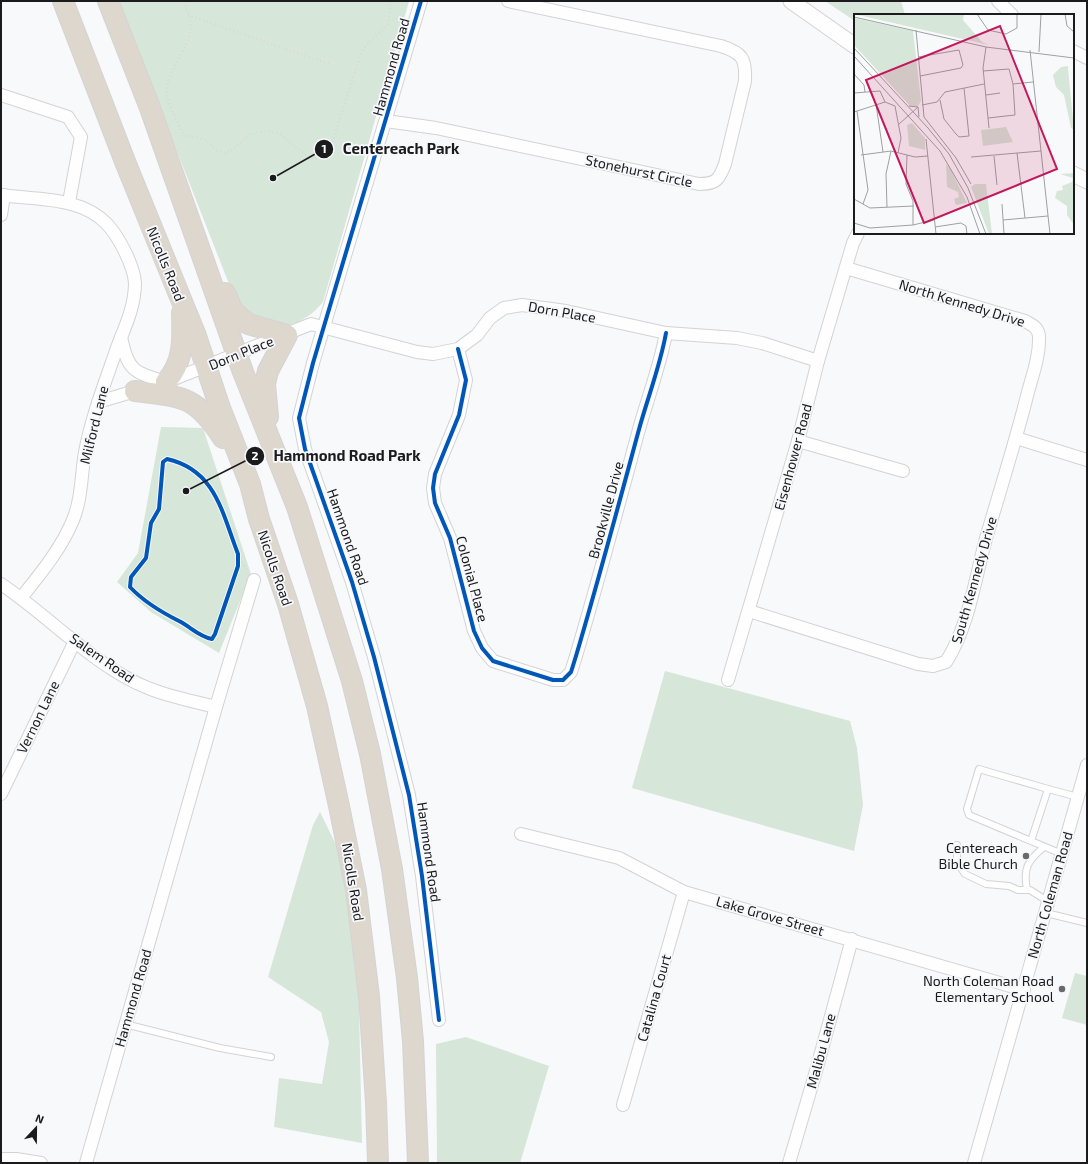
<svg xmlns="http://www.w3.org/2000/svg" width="1088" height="1164" viewBox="0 0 1088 1164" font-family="'Exo 2',sans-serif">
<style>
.green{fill:#d6e6d8}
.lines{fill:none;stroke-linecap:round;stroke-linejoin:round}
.service-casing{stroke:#d3d3d5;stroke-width:8}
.minor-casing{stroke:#d3d3d5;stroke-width:14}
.tertiary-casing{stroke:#d3d3d5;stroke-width:17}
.trunk-casing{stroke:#d4d4d5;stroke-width:22}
.path{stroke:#d8d8d9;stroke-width:2;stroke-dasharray:1 3;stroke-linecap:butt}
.service{stroke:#fefefe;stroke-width:6}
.minor{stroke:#fefefe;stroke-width:12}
.tertiary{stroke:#fefefe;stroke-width:15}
.trunk{stroke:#ddd7cd;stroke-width:20}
.cycleway-casing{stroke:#f7f8fc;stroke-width:6}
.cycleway{stroke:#0057b8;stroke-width:4}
.poi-dot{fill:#68696b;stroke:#f7f8fc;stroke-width:1.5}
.labels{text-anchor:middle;stroke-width:3.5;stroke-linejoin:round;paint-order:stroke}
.street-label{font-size:14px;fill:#1b1b1d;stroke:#f7f8fc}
.poi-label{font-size:14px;fill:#1b1b1d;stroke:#f7f8fc;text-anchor:end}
.inset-road{fill:none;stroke:#a0a0a2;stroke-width:1}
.view{fill:#c2185b;fill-opacity:0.15;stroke:#c2185b;stroke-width:2}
.inset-edge{fill:none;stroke:#1b1b1d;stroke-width:2}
.leader{fill:none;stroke:#1b1b1d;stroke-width:1.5}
.callout-dot{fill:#1b1b1d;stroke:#f7f8fc;stroke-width:1.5}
.mark-label{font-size:12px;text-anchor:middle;font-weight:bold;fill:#fff}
.callout-label{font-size:15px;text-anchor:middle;font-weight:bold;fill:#1b1b1d;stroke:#f7f8fc;stroke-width:3.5;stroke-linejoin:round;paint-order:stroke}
</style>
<rect width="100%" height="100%" fill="#f8f9fb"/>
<!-- green -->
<g class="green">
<path d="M 118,1 L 409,1 L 323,302 C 313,315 295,327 278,326 C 268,326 249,316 240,312 Z"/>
<polygon points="825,1 901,1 905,15 855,15 855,21"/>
<polygon points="161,427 203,428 251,574 219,653 151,612 117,582 138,553"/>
<polygon points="665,671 850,721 857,748 863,805 854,851 632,788"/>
<polygon points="320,812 338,849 358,963 362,1143 274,1127 279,1078 322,1084 329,1042 321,1012 268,977 313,825"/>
<polygon points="1075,973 1087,976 1087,1025 1062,1018"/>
<polygon points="466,1037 549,1066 520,1163 437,1163 436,1044"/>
</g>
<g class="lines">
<!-- service casing -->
<g class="service-casing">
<g id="service">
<polyline points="1048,789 1078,797"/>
<polyline points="1031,841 1048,789 979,769 967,809 969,815 1062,854"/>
<polyline points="957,845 957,862 965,874 986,884 1009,886 1018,890 1030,890 1049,902"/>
<path d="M 1027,890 C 1023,869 1027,861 1044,847"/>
<polyline points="1046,913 1087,923"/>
<polyline points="125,1024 220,1048 271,1057"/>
</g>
</g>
<!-- minor casing -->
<g class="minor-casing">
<g id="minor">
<polyline points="421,1 313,363 299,418 305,449 352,582 374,657 409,795 422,876 439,1020"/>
<polyline points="998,1 1012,15"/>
<polyline points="1073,51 1087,58"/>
<polyline points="1,95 68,117 81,137 69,202"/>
<path d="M 386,121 L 436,128 L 699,184 C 716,184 719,180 725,164 L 745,81 C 746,59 743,53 721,46 L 508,1"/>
<path d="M 1,195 C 36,200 80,196 107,224 C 119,237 134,266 135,283 C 135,305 126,325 118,345 C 106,380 92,415 85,452 C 81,475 82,498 73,520 C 61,549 41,573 21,598"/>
<polyline points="1,215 4,195"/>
<path d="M 121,337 C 128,371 133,372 166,382"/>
<path d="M 458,349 L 466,380 L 459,415 L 435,474 L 433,488 L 435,503 L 450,538 L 474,631 L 482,648 L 493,661 L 553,680 L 563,680 L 571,672 L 576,656 C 598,582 618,507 638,433 C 647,399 660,367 666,333"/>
<polyline points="169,381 311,324 417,352 433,354 458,349 477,335 490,318 504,308 522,305 566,311 666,333 737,338 762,343 818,361"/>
<polyline points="98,402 142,389"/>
<polyline points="1016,438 1087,460"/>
<polyline points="798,441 903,471"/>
<path d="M 1,584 C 49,616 95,667 148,688 C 170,697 193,701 216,707"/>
<path d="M 749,611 L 918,664 L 933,666 L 946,662 C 970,624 975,577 987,535 C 1001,487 1016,440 1028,392 C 1033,374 1040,354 1039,336 C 1038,327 1032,325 1025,321 L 846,268"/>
<polyline points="728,680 798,441 818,361 853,243 858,233"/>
<polyline points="1,794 75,641"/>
<polyline points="521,834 619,858 684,892 1024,990"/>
<polyline points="623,1105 684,892"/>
<polyline points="1,1159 16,1159 41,1163"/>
<polyline points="86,1163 216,707 254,580"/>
<polyline points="789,1163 816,1071 852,939"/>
<polyline points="974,1163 1087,765"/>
</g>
</g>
<!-- tertiary casing -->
<g class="tertiary-casing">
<g id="tertiary">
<polyline points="791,1 855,46"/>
<polyline points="1073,174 1087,181"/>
</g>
</g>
<!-- trunk casing -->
<g class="trunk-casing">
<g id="trunk">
<polyline points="63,1 126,164 196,336 220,408 250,484 259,519 288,604 317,706 339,806 356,890 369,996 376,1103 378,1163"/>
<polyline points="108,1 150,108 243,372 297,507 352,681 370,754 392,869 407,978 413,1041 418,1163"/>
<polyline points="225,293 233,311 248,324 287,335 268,371 265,384 268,417"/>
<path d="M 166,382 C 184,362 183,339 182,313"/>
<path d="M 135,391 C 183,397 195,395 223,438"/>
</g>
</g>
<!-- path -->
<g class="path">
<path d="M 186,1 C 184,10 191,16 191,25 C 191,46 165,74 167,92 C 168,107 178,122 184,135 L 206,140 L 216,150 L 225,153 L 232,150 L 250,134 L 265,131 L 278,133 L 306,155 L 315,159 L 331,146 L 361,53 L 370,41 L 388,24 L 390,8 L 389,1"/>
<polyline points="188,15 329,64"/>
<polyline points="239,559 248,571"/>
<polyline points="217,627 227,633"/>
</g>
<!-- service -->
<use href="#service" class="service"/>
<!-- minor -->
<use href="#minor" class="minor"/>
<!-- tertiary -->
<use href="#tertiary" class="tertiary"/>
<!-- trunk -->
<use href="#trunk" class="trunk"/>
<!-- cycleway casing -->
<g class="cycleway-casing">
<g id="cycleway">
<polyline points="421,1 313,363 299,418 305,449 352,582 374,657 409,795 422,876 439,1020"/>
<path d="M 458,349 L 466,380 L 459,415 L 435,474 L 433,488 L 435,503 L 450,538 L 474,631 L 482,648 L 493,661 L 553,680 L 563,680 L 571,672 L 576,656 C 598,582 618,507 638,433 C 647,399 660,367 666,333"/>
<path d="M 167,459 C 216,470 222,513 238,554 L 238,566 L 215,634 L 212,639 C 198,636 191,627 179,621 C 161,612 144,602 130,587 L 131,577 L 146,558 L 151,523 L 159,509 L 163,462 Z"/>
</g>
</g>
<!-- cycleway -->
<use href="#cycleway" class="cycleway"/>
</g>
<!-- markers -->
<g class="poi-dot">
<circle cx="1026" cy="856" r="4"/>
<circle cx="1062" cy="989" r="4"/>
</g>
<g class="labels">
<!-- street labels -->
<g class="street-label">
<text transform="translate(391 67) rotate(-74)" y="5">Hammond Road</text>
<text transform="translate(639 171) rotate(12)" y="5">Stonehurst Circle</text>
<text transform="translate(166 264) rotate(68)" y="5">Nicolls Road</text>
<text transform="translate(962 303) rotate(17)" y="5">North Kennedy Drive</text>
<text transform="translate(562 312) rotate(10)" y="5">Dorn Place</text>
<text transform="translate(241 353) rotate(-22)" y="5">Dorn Place</text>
<text transform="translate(94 425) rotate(-76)" y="5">Milford Lane</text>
<text transform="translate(793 457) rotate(-75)" y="5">Eisenhower Road</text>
<text transform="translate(606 510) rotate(-75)" y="5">Brookville Drive</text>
<text transform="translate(348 537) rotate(71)" y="5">Hammond Road</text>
<text transform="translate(275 568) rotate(71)" y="5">Nicolls Road</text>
<text transform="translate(472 579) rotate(75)" y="5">Colonial Place</text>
<text transform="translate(974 580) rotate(-74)" y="5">South Kennedy Drive</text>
<text transform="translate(102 658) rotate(35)" y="5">Salem Road</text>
<text transform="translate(38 717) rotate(-64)" y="5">Vernon Lane</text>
<text transform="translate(429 852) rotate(82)" y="5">Hammond Road</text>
<text transform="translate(353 882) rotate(81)" y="5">Nicolls Road</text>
<text transform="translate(1050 895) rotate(-74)" y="5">North Coleman Road</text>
<text transform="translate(770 916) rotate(16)" y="5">Lake Grove Street</text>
<text transform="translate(133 998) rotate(-74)" y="5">Hammond Road</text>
<text transform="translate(654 998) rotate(-74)" y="5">Catalina Court</text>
<text transform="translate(821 1051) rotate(-75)" y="5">Malibu Lane</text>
</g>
<!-- poi labels -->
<g class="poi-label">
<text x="1018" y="853">Centereach<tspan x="1018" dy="16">Bible Church</tspan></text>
<text x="1054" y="986">North Coleman Road<tspan x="1054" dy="16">Elementary School</tspan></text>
</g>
</g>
<!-- overview -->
<g transform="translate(854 14)">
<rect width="220" height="220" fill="#f8f9fb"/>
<path d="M 0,0 L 110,0 L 109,6 L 128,28 L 135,31 ZM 0,4 L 59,17 L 67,87 L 64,92 L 57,93 L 0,31 ZM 214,52 L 214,54 L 220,116 L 217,114 L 210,81 L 202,73 L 199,61 L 207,53 ZM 58,109 L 71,124 L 71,136 L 55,132 L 53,111 ZM 152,113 L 159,128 L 129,132 L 127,116 ZM 92,150 L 96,154 L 113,189 L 102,191 L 100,185 L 105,183 L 104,178 L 93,173 ZM 220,159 L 220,211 L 213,201 L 213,192 L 201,184 L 203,177 L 209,176 L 208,172 L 218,168 L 219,164 L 206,160 ZM 121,170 L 132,170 L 138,220 L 135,220 L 117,173 Z" fill="#d6e6d8"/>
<path class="inset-road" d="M 123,0 L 134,16 L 152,20 L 163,14 L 163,0M 211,0 L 213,12 L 220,18M 0,3 L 132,33 L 220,44M 62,16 L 70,103 L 102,144 L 117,170M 132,33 L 129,54 L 135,114M 0,34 L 74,114 L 95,140 L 114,174 L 132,220M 176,36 L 196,220M 185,38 L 187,0M 0,42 L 86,137 L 113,183 L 126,220M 64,43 L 105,36 L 109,51 L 107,54 L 66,62M 129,57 L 155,55 L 159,70 L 161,101 L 134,104M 0,60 L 10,71 L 11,78M 159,70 L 179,68M 0,79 L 26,77 L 31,88M 132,81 L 146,79M 86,86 L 90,105 L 102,120 L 105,123 L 115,122 L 110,74M 22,90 L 29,138M 68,91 L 83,88 L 91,78 L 130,70M 55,92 L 64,93 L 65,103M 3,97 L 14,176 L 9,190M 0,98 L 31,88 L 41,92 L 47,124 L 44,139M 44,111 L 64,93M 72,125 L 82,220M 163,139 L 171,204M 7,141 L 37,137 L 61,143 L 74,142M 53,141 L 52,170 L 59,187 L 59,211M 140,142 L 143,171M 117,143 L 187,137M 0,185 L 16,194 L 60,192M 148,190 L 150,220M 33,193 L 32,160 L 37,137M 149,206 L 194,202M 0,209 L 16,214 L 59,211 L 80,206M 81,213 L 107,209 L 112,212 L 113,220"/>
<path class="view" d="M 146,12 L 203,155 L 70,209 L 12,66 Z"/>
<rect width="220" height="220" class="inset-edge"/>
</g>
<!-- callouts -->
<path class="leader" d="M273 178L324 149M186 491L255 456"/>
<g class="callout-dot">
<circle cx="273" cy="178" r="4"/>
<circle cx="186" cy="491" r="4"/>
<circle cx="324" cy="149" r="10"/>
<circle cx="255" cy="456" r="10"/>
</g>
<g class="mark-label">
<text x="324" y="153">1</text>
<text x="255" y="460">2</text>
</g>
<g class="callout-label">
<text x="401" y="154">Centereach Park</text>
<text x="347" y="461">Hammond Road Park</text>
</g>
<!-- border -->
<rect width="1088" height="1164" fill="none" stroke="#1b1b1d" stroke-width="4"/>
<!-- north arrow -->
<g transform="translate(36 1128) rotate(22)" stroke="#f7f8fc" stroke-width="3" paint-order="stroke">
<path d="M0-3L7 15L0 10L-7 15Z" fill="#1b1b1d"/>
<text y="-6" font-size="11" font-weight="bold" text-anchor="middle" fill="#1b1b1d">N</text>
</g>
</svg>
